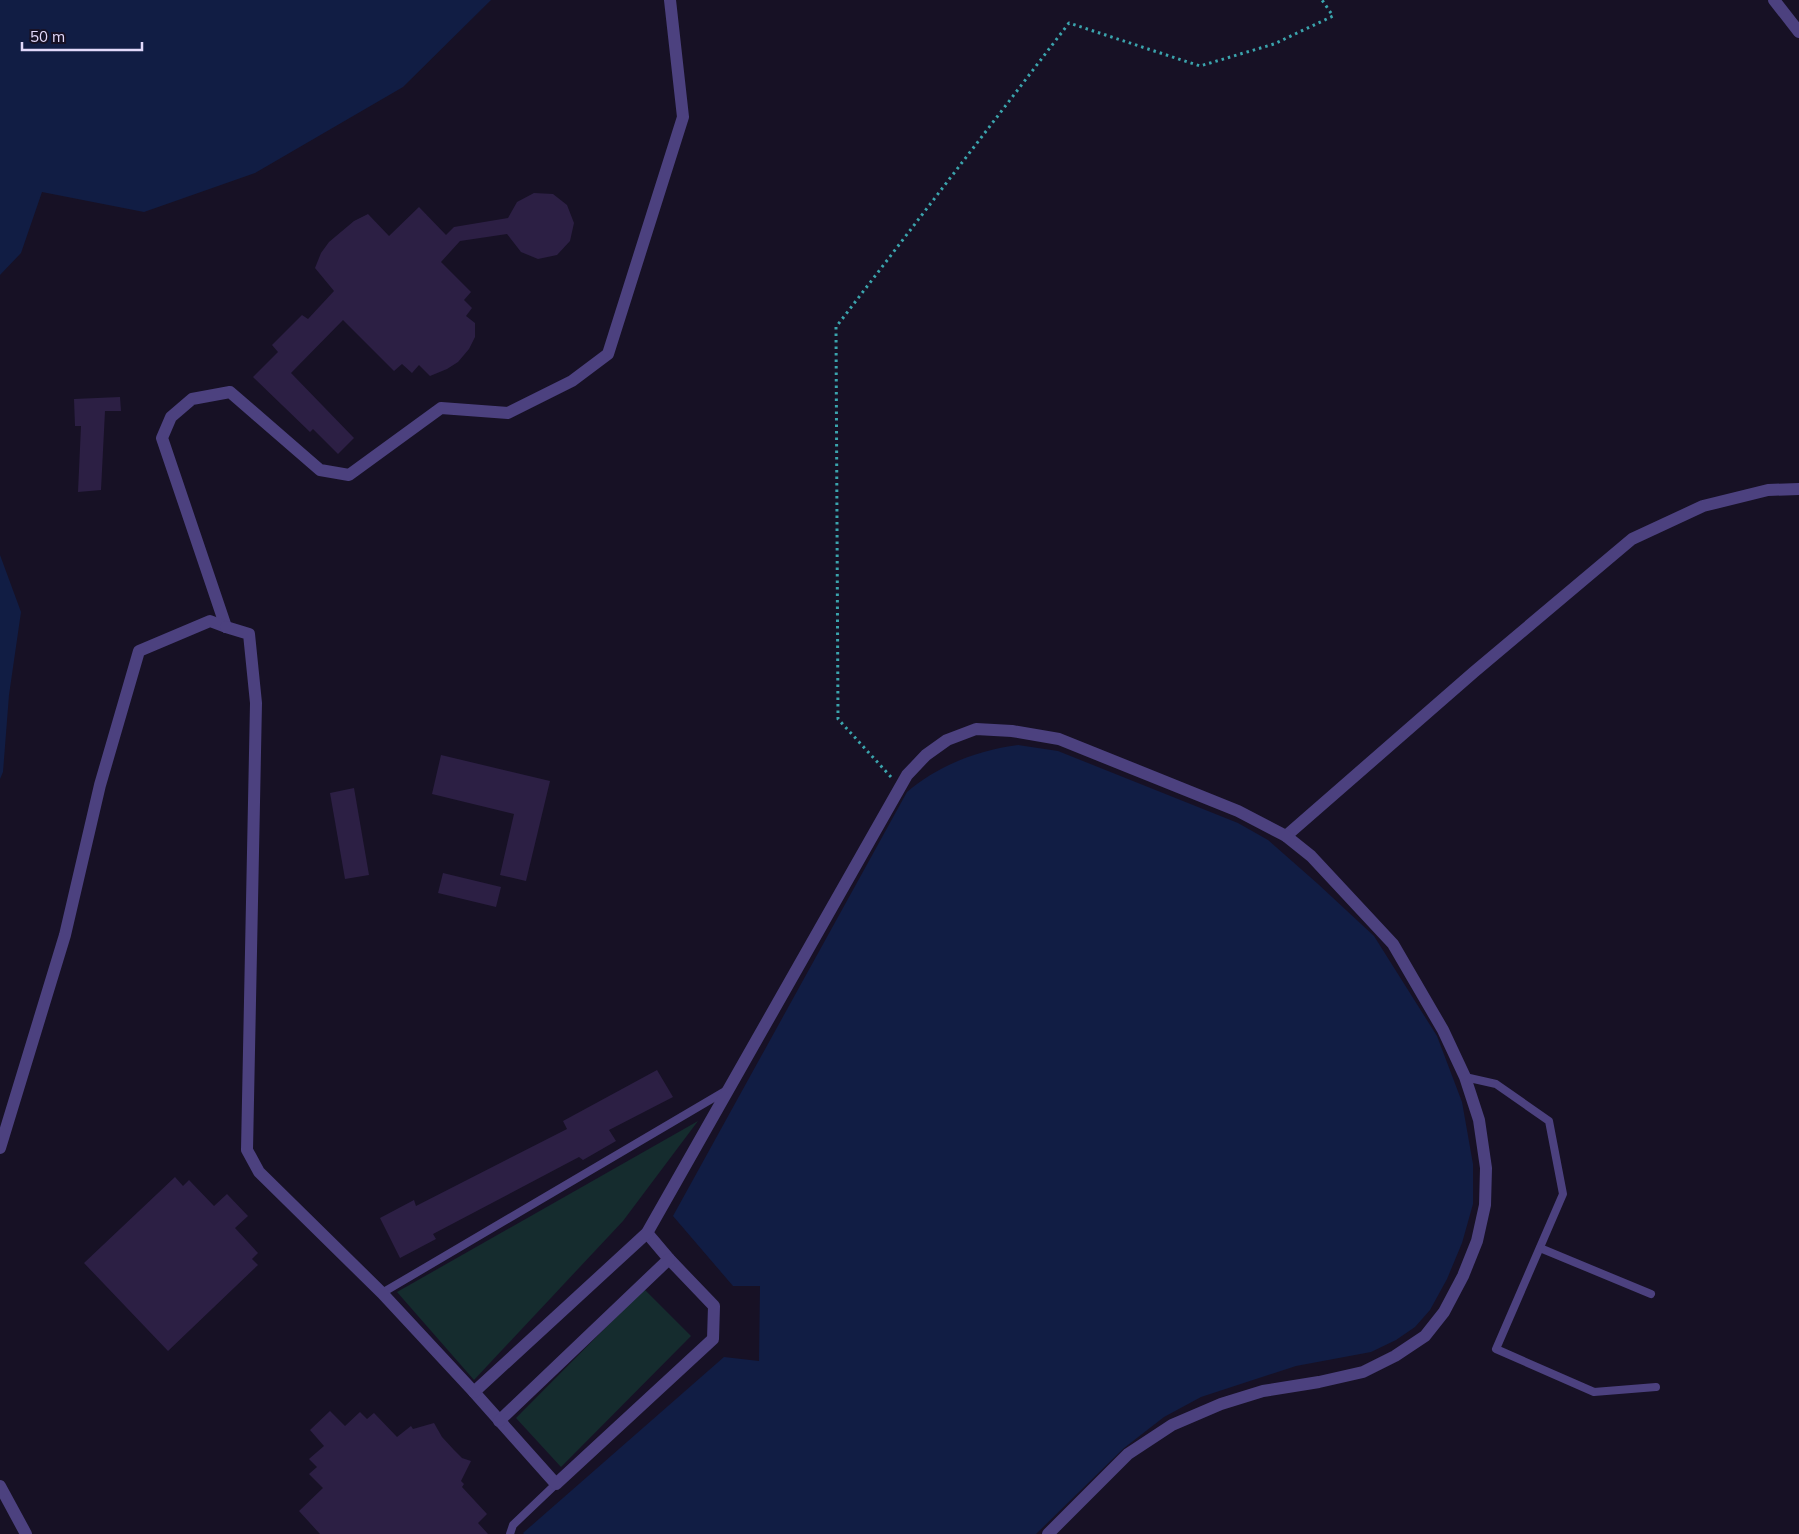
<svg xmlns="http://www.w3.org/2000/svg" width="1799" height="1534" viewBox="0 0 1799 1534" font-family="Mulish,sans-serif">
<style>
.green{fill:#152c2e}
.water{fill:#111d44}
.building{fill:#2c1f44}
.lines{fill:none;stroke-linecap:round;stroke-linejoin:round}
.path{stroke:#3ba4ad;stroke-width:3;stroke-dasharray:2.5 4;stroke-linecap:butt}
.service{stroke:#4c417f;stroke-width:8}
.minor{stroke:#4c417f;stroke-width:12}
.tertiary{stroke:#4c417f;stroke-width:12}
</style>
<rect width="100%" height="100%" fill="#171125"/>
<!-- green -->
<g class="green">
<polygon points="698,1121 623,1221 474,1380 397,1292"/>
<polygon points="644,1289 691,1336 561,1467 516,1418"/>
</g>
<!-- water -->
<g class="water">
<polygon points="0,0 491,0 403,87 255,173 144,212 42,192 21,253 0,275"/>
<polygon points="0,555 21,612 9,695 3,772 0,779"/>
<path d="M 1018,745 L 1058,751 L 1238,823 L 1268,840 L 1318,884 L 1374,936 L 1437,1036 L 1462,1102 L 1473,1164 L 1473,1204 L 1462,1243 L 1447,1279 L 1430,1310 L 1415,1327 L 1396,1340 L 1371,1352 L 1296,1366 L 1201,1397 L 1164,1417 L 1124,1448 L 1036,1534 L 524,1534 L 523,1533 L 724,1357 L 759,1361 L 760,1286 L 733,1286 L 673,1216 L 907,792 C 937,766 978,750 1018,745 Z"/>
</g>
<!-- building -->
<g class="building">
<polygon points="534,193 553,194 567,205 574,223 570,241 557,255 538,259 521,252 507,234 460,241 441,262 471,292 464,300 472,308 466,316 475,323 475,337 469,349 458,362 447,369 430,376 419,365 412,373 402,364 394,371 343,320 291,373 354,438 338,454 313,429 310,432 253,377 278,352 272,345 302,315 308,319 334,291 315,268 321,253 329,242 354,221 368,214 389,236 419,207 446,235 454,227 508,218 517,202"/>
<polygon points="120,397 121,411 105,411 101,490 78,492 81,426 75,426 74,399"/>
<polygon points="441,755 550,781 526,881 500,875 514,814 432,794"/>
<polygon points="354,788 369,875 345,879 330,793"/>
<polygon points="443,873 501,887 496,907 438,893"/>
<polygon points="657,1070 673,1097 609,1130 616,1141 583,1160 579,1157 433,1234 436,1239 400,1258 380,1218 414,1200 416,1206 567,1129 563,1121"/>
<polygon points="175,1177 183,1186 189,1180 214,1206 227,1194 248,1216 235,1228 258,1253 252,1259 258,1265 168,1351 84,1263"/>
<polygon points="330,1411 345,1426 360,1412 367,1419 374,1413 397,1437 411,1426 413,1429 434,1423 442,1437 454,1450 462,1458 471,1461 461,1481 464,1484 462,1487 487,1514 478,1523 488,1534 320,1534 299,1511 323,1488 309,1474 317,1467 309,1459 324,1446 310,1430"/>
</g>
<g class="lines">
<!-- path -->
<polyline class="path" points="891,777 838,719 836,327 1069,23 1200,66 1274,44 1333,16 1322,0"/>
<!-- service -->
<g class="service">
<polyline points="1465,1077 1496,1084 1549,1121 1563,1194 1496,1349 1594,1392 1656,1387"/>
<polyline points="1540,1248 1651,1294"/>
<polyline points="382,1293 727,1090"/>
<polyline points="510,1534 513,1525 556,1484"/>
</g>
<!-- minor -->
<g class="minor">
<polyline points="1774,0 1799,32"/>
<polyline points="226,627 162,438 171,417 192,399 230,392 320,470 349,475 441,408 508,413 572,381 608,354 683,117 670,0"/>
<polyline points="1286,836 1474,672 1632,539 1703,506 1768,490 1799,489"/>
<polyline points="0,1148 65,935 100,785 139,651 210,621 226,627"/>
<polyline points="474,1392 556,1484 713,1339 714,1306 669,1259 647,1233"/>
<polyline points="499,1421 669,1259"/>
<polyline points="0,1486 26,1534"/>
</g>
<!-- tertiary -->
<polyline class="tertiary" points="226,627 249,634 256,703 247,1150 259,1172 382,1293 474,1392 647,1233 907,775 926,755 947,740 976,729 1012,731 1059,739 1238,811 1286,836 1311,856 1393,944 1443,1030 1465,1077 1479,1120 1486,1168 1485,1205 1477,1241 1463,1276 1444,1312 1425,1336 1395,1356 1363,1372 1319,1382 1263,1391 1221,1404 1172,1425 1128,1454 1048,1534"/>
</g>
<!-- scale -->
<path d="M22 42v8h120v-8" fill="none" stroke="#e2d9fb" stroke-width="2.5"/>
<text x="30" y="42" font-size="15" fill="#e2d9fb" stroke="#171125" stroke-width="4" paint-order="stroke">50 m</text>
</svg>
